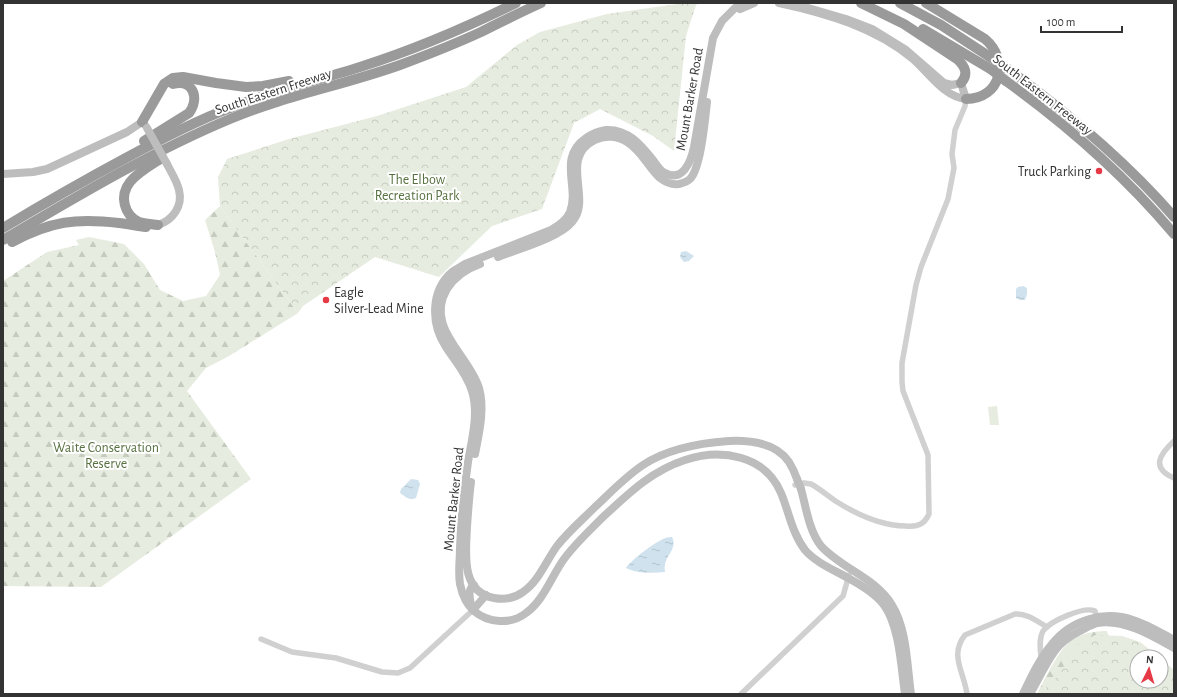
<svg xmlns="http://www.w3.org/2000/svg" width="1177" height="697" viewBox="0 0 1177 697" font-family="'Alegreya Sans',sans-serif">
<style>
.forest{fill:url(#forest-firs)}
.park{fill:url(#park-crowns)}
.pitch{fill:#e6ecdf}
.water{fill:url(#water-ripples)}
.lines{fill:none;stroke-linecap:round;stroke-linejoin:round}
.street{stroke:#d0d0d0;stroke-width:5.5}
.secondary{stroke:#bdbdbd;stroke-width:8}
.highway{stroke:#9a9a9a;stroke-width:10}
.secondary-bridge{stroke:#bdbdbd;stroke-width:8}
.highway-bridge{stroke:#9a9a9a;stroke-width:10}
.poi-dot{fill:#e63946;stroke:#fff;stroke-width:1.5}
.labels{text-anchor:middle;stroke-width:4;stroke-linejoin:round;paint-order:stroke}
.street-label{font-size:14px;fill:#333;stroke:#fff}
.poi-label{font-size:14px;fill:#333;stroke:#fff;text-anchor:end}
.park-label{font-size:14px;fill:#56703f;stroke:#fff}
</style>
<defs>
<pattern id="forest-firs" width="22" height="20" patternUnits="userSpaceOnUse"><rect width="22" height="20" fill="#e6ecdf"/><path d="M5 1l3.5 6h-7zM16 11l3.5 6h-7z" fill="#c6cbc0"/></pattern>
<pattern id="park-crowns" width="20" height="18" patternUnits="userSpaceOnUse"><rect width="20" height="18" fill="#e6ecdf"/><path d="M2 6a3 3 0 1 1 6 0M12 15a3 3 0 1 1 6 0" fill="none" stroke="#c6cbc0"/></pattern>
<pattern id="water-ripples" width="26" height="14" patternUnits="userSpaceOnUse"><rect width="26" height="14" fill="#cfe2ee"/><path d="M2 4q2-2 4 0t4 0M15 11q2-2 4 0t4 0" fill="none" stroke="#b2c2cd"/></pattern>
</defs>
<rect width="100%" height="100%" fill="#fff"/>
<!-- forest -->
<g class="forest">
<polygon points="220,206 298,313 229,356 206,368 187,391 251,479 101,587 3,586 3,281 47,252 79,245 76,240 89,237 124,244 144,264 160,290 183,301 206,296 220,275 215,252 205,220"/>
<path d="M 1107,631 L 1111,647 L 1140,694 L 1037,694 C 1045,679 1059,648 1073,639 C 1084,633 1095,631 1107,631 Z"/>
</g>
<!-- park -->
<g class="park">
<polygon points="684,3 700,3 696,5 686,36 674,151 653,136 600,109 574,123 542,209 492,226 439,277 375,257 303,306 298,313 220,206 218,177 227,159 289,139 377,116 466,87 517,45 540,32 607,14"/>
<polygon points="1095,635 1122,636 1140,642 1159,657 1137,657 1137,681 1161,681 1161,659 1174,670 1174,694 1040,694 1060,674 1073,647"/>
</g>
<!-- pitch -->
<polygon class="pitch" points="997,406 999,425 990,425 988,407"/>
<!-- water -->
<g class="water">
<polygon points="686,251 694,256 689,261 684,262 680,257 681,252"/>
<polygon points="1023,286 1027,288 1027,294 1025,300 1020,300 1016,298 1016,289 1018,287"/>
<path d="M 411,479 L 418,480 L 420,484 L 416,498 C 409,501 406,497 400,493 L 401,489 Z"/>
<path d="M 672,537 C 678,548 666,555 665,565 C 664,568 665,570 665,572 C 652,573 638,574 626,568 C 630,561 657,540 666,538 C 668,537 670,537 672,537 Z"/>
</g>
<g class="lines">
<!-- street -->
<g class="street">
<path d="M 1174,441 C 1159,455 1151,468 1174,478"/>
<path d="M 795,485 L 804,483 L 811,484 C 820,489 828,496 837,502 C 858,515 881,526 906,526 C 917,527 924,525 929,514 L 928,455 L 903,391 L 902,382 L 902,363 L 916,285 L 921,267 L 948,199 L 954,168 L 952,154 L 955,130 L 965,106 L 966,99"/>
<polyline points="261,639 292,652 336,658 382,672 398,673 410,668 473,610"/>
<path d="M 1041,660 C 1041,651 1038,640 1043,631 C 1050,621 1084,606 1095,611 L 1097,621"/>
<polyline points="741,694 843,596 849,575"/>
<path d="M 967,694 C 964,672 949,655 965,635 L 1015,614 C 1027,613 1037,621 1047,627"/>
</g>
<!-- secondary -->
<g class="secondary">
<path d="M 744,3 L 735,8 L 722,21 L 713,38 L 694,147 C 691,161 683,184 663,172 C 659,169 656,164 653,160 C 641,145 628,129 606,130 C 600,131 592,134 586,138 C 557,158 580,187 570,212 C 566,221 559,225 551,230 L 465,264 C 461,267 456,269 452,272 C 430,291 431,325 446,347 C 455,361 467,374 472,391 C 479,413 472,439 468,462 C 464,490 461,519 460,548 C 460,560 458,572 460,584 C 462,594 466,604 474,611 C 488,623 511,625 526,613 C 544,600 551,577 564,559 C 575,544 589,531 602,518 C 628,494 651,471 685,460 C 721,448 765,455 781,493 C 789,512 792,533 805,550 C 815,562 834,570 848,578 C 861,585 875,593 884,605 C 900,628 901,667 905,694"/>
<path d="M 779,3 C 826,13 876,28 913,59 C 929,73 944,97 966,99 L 961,83 L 952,85 L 944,83 L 906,50 L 872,29 L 846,19 L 791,3"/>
<polyline points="740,9 754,3"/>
<polyline points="3,174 33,172 47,169 127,132 142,122 145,125"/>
<path d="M 158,225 C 173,220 183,206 179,190 C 177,181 171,172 167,164"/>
<path d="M 498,257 C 518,249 559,238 572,222 C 593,199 558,158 595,140 C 605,135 618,136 627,142 C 641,150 648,167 660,178 C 665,182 672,185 679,184 C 683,183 687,182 690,179 C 701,168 705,119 707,102"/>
<path d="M 475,454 C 479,433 485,409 479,388 C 469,355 424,327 447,289 C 455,276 466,269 480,264"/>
<path d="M 471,482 C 469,497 468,512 467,527 C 466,552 460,592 494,598 C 505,600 515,598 523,592 C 539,581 546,561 557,546 C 568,532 582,520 595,507 C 610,493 625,477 643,465 C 667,449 700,443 729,441 C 751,440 776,443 789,462 C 792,467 795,473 797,479"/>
<path d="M 801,489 C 806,507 809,531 821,546 C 842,569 876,578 892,605 C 907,629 907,666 911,694"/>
<path d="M 471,605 C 470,598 467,590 474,585"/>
<polyline points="473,610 486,595"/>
<path d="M 1023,694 C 1031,677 1040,658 1052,644 C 1071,620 1104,610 1133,620 C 1147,624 1161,633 1174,640"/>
<path d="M 1030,694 C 1038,680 1045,665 1054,652 C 1061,642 1070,636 1080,631 C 1085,628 1091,625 1097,623 C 1123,618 1153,636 1174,648"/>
</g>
<!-- highway -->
<g class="highway">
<path d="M 861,3 L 904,24 L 957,59 C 965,66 969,74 961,83"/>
<polyline points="900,3 941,25 990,57"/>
<path d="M 926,3 L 985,39 C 1010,60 1001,99 966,99"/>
<polyline points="923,29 992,70"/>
<path d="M 1008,69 C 1068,113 1126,161 1174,217"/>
<path d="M 1006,81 C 1067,125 1125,176 1174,234"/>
<polyline points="142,122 164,84 173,78 183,77 216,83 246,87 263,86 289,81"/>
<path d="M 144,141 L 189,113 C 200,98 193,79 173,84"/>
<path d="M 158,225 C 152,224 145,224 139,222 C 124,215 119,196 130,182 C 138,172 151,165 162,158"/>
<path d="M 3,228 C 43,204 83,181 124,159 C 159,140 193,122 230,108 C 272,91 316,81 360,67 C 414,50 465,28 516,3"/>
<path d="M 3,240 C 76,197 151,152 230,119 C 284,96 344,85 400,65 C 427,55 455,44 481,32 C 501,22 521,12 541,3"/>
<path d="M 12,242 C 51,221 76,218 119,223 C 128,224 137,226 146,227"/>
</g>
<!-- secondary-bridge -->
<g class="secondary-bridge">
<polyline points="147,128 167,164"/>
<polyline points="797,479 801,489"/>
</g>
<!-- highway-bridge -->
<g class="highway-bridge">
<polyline points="990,57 1008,69"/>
<polyline points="992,70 1006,81"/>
</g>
</g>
<!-- markers -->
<g class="poi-dot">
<circle cx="1099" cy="171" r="4"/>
<circle cx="326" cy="300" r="4"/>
</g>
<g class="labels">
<!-- street labels -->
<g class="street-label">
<text transform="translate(273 91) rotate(-18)" y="5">South Eastern Freeway</text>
<text transform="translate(1043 94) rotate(38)" y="5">South Eastern Freeway</text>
<text transform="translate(689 99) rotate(-80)" y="5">Mount Barker Road</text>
<text transform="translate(453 499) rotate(-84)" y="5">Mount Barker Road</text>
</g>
<!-- poi labels -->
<g class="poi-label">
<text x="1091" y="176">Truck Parking</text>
<text x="334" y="297" text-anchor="start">Eagle<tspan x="334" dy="16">Silver-Lead Mine</tspan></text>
</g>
<!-- park labels -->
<g class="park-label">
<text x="417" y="184">The Elbow<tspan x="417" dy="16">Recreation Park</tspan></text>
<text x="106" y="452">Waite Conservation<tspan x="106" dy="16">Reserve</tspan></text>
</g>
</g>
<!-- border -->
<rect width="1177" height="697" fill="none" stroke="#333333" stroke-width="8"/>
<!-- north arrow -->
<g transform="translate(1149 669) rotate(5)"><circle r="19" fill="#ffffff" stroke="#adadad"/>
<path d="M0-3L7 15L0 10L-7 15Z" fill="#e63946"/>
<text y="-6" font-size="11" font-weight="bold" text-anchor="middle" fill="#333333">N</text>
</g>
<!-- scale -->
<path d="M1041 26v6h81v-6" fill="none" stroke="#333333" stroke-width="2"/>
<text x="1047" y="26" font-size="12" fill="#333333" stroke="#ffffff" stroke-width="3" paint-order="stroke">100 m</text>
</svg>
